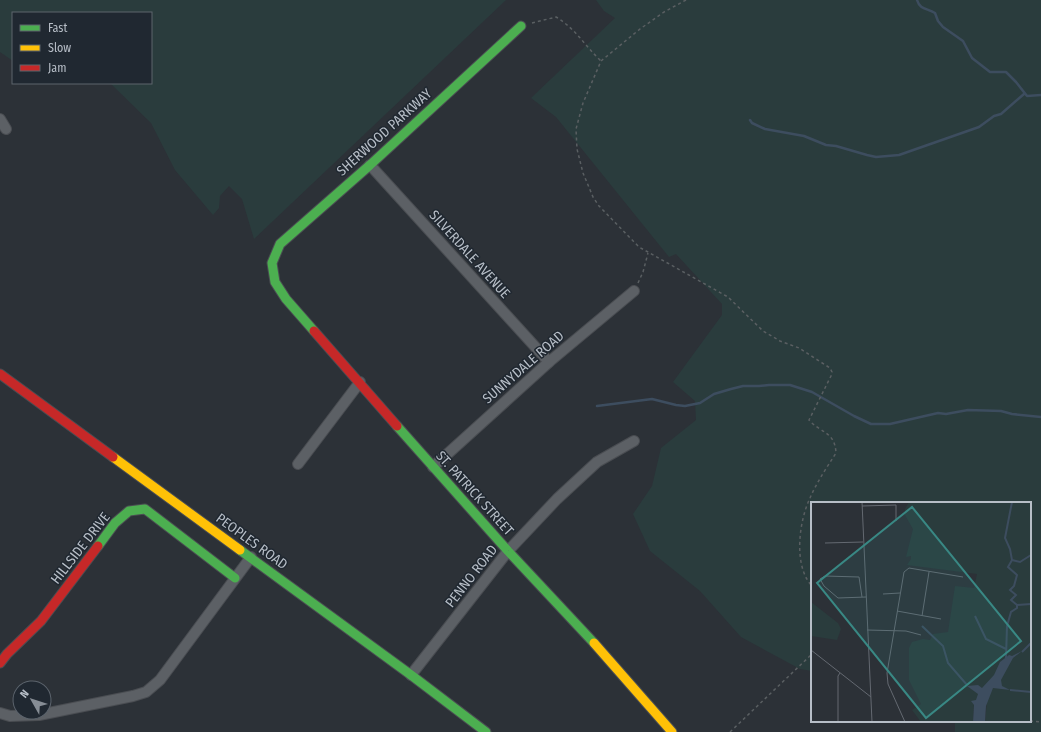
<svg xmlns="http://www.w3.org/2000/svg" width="1041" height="732" viewBox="0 0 1041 732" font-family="'Fira Sans Condensed',sans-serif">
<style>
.green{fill:#2a3c3d}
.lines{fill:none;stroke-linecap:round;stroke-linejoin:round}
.stream{stroke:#3d4d5f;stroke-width:2.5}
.street-casing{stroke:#4a4d52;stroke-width:12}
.fast-casing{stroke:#4a4d52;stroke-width:11}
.slow-casing{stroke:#4a4d52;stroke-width:11}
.jam-casing{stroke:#4a4d52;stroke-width:11}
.path{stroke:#5a5f62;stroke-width:1.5;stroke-dasharray:3 3;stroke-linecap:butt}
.street{stroke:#5c6065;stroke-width:10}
.fast{stroke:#4caf50;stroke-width:9}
.slow{stroke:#ffc107;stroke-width:9}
.jam{stroke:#c62828;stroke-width:9}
.labels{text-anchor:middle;stroke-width:3;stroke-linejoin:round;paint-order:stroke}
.street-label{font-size:14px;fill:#b7bec7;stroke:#202831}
.inset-river{fill:none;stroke:#3d4d5f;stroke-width:2}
.inset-road{fill:none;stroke:#646971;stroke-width:1}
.view{fill:#398884;fill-opacity:0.15;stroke:#398884;stroke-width:2}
.inset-edge{fill:none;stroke:#b7bec7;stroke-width:2}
</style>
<rect width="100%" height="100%" fill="#2c3137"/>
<!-- green -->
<g class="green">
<polygon points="0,0 506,0 254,239 242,199 229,186 220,196 219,208 213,215 175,170 151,123 110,83 151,83 151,13 13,13 13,61 0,52"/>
<polygon points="596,0 1041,0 1041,732 955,732 955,721 1030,721 1030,503 812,503 812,671 800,669 741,637 700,591 650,551 633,514 652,486 661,448 696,420 695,401 673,382 722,315 722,304 676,254 669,257 556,117 531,98 615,18 604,11"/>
</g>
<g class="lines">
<!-- stream -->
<g class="stream">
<path d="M 917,0 C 920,10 927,8 935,13 L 938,21 L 943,27 L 963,41 L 972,58 L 990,72 L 1006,72 L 1016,82 L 1027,96 L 1041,95"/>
<polyline points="750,120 752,123 765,129 804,136 826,145 836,146 867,155 876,157 899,155 979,127 994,116 1001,114 1024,94"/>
<polyline points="597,406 652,399 676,405 685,406 700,403 714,394 731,389 743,386 759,386 769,385 790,385 812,392 854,416 871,424 890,424 938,413 946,414 968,410 1001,411 1012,414 1041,417"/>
</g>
<!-- street casing -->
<g class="street-casing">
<g id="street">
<polyline points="0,119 6,129"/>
<polyline points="370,165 549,362"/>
<polyline points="298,464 360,382"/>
<polyline points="433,467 549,362 634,291"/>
<polyline points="411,675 508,551 557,499 597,462 634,441"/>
<polyline points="0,713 10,716 39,715 133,696 146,692 160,680 251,557"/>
</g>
</g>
<!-- fast casing -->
<g class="fast-casing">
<g id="fast">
<polyline points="314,331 286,299 275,282 272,263 280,244 370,165 521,26"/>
<polyline points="397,426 508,551 594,643"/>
<polyline points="98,546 115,523 129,511 145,509 235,578"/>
<polyline points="240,550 411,675 486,732"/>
</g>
</g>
<!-- slow casing -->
<g class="slow-casing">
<g id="slow">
<polyline points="113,457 240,550"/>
<polyline points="594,643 672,732"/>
</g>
</g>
<!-- jam casing -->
<g class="jam-casing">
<g id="jam">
<polyline points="314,331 397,426"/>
<polyline points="0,374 113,457"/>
<polyline points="0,663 7,654 41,621 98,546"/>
</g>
</g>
<!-- path -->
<g class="path">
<path d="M 686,0 L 664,12 L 640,29 L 601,61 L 583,103 L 576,129 L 577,149 L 583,173 L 593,197 L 599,206 L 639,247 L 728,297 L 763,331 L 780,341 L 799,348 L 830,368 L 832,372 L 831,376 L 809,420 C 820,433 835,431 836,453 C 827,467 817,482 810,498 C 799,521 793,566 812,586"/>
<path d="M 532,23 L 556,17 C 576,29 585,46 601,61"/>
<polyline points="638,283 643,272 648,253"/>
<polyline points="1030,721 1041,722"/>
<polyline points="730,732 812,654"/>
</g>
<!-- street -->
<use href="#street" class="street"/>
<!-- fast -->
<use href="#fast" class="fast"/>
<!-- slow -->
<use href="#slow" class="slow"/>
<!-- jam -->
<use href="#jam" class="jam"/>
</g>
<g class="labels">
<!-- street labels -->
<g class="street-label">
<text transform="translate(384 132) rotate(-42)" y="5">SHERWOOD PARKWAY</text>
<text transform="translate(470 254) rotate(48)" y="5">SILVERDALE AVENUE</text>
<text transform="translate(523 367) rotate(-41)" y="5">SUNNYDALE ROAD</text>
<text transform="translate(475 493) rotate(48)" y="5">ST. PATRICK STREET</text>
<text transform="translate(252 541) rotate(36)" y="5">PEOPLES ROAD</text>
<text transform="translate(80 548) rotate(-52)" y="5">HILLSIDE DRIVE</text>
<text transform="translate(471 576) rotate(-52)" y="5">PENNO ROAD</text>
</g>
</g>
<!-- overview -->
<g transform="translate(811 502)">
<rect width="220" height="220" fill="#2c3137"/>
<path d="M 98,0 L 220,0 L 220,220 L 174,220 L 176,199 L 161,199 L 163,203 L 162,220 L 110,220 L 101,208 L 110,202 L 98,178 L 98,146 L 101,140 L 112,137 L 119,138 L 122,132 L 137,130 L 144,84 L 163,86 L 166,72 L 96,63 L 100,57 L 100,54 L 95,55 L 102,27 L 94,13 L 94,7 ZM 0,100 L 27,121 L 30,127 L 26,138 L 0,134 Z" fill="#2a3c3d"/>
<path d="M 211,149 L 202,156 L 190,178 L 191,184 L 199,188 L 182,186 L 175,204 L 174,220 L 162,220 L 163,203 L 160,199 L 165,198 L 167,192 L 156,184 L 167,183 L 171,186 L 183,173 L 189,160 L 198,153 L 201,154 Z" fill="#3d4d5f"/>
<path class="inset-river" d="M 201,0 L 194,36 L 199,47 L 201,58 L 197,65 L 206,73 L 203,84 L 199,88 L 205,93 L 200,98 L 206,103M 201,58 L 209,60 L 220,53M 206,103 L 220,102M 164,114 L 175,137 L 195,147M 111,124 L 132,144 L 137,161 L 156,183M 211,150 L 220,141M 195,156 L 196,124 L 200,110 L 206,106 L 206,103M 199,188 L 220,190"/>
<path class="inset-road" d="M 51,0 L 61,220M 51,4 L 85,3 L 85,19M 14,41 L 52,40M 72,92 L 89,91M 51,95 L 48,75 L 14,74 L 9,77 L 13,84 L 27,96 L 55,95M 86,109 L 130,117M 111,114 L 118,70M 56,128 L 95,129 L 110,133M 0,148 L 60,195M 27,220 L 27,174 L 29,171M 94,220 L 77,182 L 76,171 L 93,70 L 98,66 L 152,75"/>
<path class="view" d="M 101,5 L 210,139 L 115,216 L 6,81 Z"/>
<rect width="220" height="220" class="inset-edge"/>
</g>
<!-- legend -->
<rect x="12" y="12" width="140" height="72" fill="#202831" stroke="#5c646d"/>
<rect x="20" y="25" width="20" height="6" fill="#4caf50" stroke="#5c646d"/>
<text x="48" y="32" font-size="12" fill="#b7bec7">Fast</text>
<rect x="20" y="45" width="20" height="6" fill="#ffc107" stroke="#5c646d"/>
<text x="48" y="52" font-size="12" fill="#b7bec7">Slow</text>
<rect x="20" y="65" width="20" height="6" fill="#c62828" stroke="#5c646d"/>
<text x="48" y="72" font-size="12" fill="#b7bec7">Jam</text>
<!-- north arrow -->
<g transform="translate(32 700) rotate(309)"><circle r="19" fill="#202831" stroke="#5c646d"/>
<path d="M0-3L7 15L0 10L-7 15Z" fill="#868d95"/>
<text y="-6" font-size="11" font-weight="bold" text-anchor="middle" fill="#b7bec7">N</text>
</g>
</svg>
